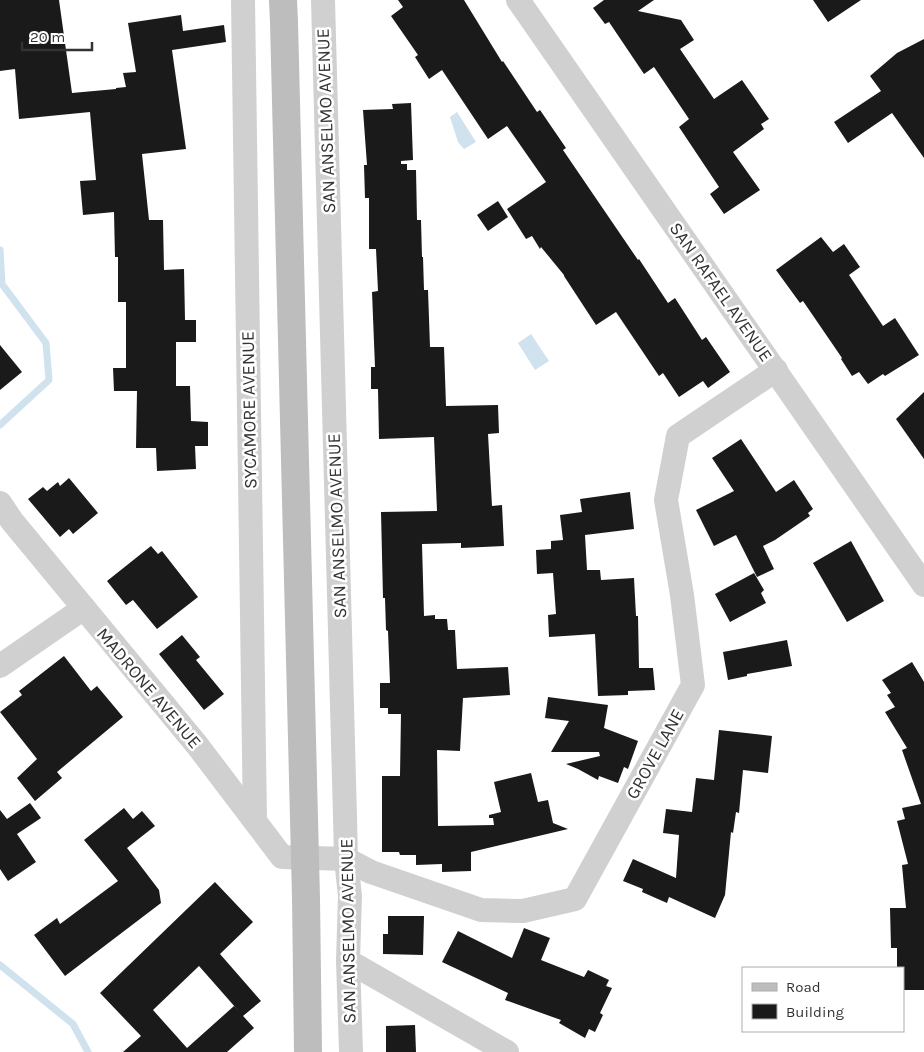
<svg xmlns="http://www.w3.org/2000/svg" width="924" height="1052" viewBox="0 0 924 1052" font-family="Karla,sans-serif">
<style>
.water{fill:#cfe2ee}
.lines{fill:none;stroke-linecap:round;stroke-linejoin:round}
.stream{stroke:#cfe2ee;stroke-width:7}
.building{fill:#1a1a1a}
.minor{stroke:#d0d0d0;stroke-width:24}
.secondary{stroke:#bdbdbd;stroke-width:28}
.labels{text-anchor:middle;stroke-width:5;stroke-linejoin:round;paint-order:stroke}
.street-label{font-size:18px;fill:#333;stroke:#fff}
</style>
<rect width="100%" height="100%" fill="#fff"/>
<!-- water -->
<g class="water">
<polygon points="457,112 476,142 464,149 458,142 450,117"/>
<polygon points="531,334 549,361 535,370 518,343"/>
</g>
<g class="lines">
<!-- stream -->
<g class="stream">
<polyline points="0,250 2,284 46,343 49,380 0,425"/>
<polyline points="0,965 73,1024 88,1052"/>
</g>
</g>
<!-- building -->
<g class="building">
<polygon points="0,0 59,0 72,93 116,89 116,88 126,87 123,73 136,72 128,23 181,15 183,31 224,25 226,42 172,50 186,149 142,154 149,220 163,220 164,270 184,269 185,320 196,320 196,342 176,342 176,386 190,386 191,421 208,422 208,446 195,446 196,469 157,471 156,448 136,448 137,391 114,391 113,368 126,368 126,302 118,302 118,257 115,257 114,212 83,215 80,181 96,180 90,112 19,119 15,69 0,71"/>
<polygon points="398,0 464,0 502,62 503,61 537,112 540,110 566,148 563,150 638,260 639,259 668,303 675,298 702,340 706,337 730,372 708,388 703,381 679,397 663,373 659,376 616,312 596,325 564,276 564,275 541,247 540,249 532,236 526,239 507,209 546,182 507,126 488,139 442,70 429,79 415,57 418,55 391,16 403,7"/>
<polygon points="604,0 654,0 638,11 681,20 694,40 680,49 714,99 742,80 769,119 761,124 764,129 733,152 760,190 724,214 710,194 719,187 679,127 689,119 654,67 644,74 609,22 605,24 593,8"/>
<polygon points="813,0 861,0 828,22"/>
<polygon points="924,39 924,158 892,113 848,143 834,122 881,91 870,76 897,53"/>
<polygon points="411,103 413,160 401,161 401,164 407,164 407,170 416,170 417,220 421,220 422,257 423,257 424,290 428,290 430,347 444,347 446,406 498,405 499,433 488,434 492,506 502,505 504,546 461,548 461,543 422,544 424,616 435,615 435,619 447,619 448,630 455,630 457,669 508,667 510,695 463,698 460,751 437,750 438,826 494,825 493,818 489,818 489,815 501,812 494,782 531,773 538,802 548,800 553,823 568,829 471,852 471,871 442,872 442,864 416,865 416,855 400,855 399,852 382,852 382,776 400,776 401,714 388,714 388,708 380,708 380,683 390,683 388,631 386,630 385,598 383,598 381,512 437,511 434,437 379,439 378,389 371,389 371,367 375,367 372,292 378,291 376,249 369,249 369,198 365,198 364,165 367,165 363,110 393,109 392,104"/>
<polygon points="498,201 508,217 488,231 477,215"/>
<polygon points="821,237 833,252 844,244 860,267 849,275 883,326 895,318 919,355 885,376 883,374 868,384 859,372 852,376 841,359 842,358 803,301 800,303 776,270"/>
<polygon points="0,345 22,372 0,390"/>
<polygon points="924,392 924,459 896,419"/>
<polygon points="741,439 776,492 794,480 813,509 808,513 810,516 775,540 763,546 774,569 757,577 736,535 714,546 696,510 734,491 712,458"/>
<polygon points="69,478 98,513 73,534 69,529 60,537 28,499 43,487 47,491 58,482 60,486"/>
<polygon points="630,492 634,529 585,535 587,570 600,570 601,580 634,578 636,616 638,616 639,668 653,668 655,690 628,691 628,695 598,696 595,634 549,637 548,615 556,614 553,573 537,574 536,550 551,549 551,541 563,540 560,515 582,512 580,499"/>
<polygon points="851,541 884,601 847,622 813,563"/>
<polygon points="151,546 158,554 162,551 198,597 157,629 133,600 126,605 107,581"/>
<polygon points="754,573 764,590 761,593 766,603 730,622 715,594"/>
<polygon points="182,635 200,657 196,660 224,694 204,710 159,654"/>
<polygon points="787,640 792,666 747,674 747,676 728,680 723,652"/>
<polygon points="64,656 91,691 97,686 123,717 57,772 62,778 35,801 17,778 37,759 0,712 22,695 19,691"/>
<polygon points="912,662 924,682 924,990 903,990 903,968 897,968 897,948 891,948 890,908 906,908 902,865 908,864 897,821 905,819 902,808 921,804 902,750 907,748 885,712 895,707 887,695 891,693 882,680"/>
<polygon points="548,697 608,705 604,728 638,741 628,769 624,767 618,783 599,776 598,780 578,769 566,764 600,756 599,752 551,752 569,721 545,718"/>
<polygon points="719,730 772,736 768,773 743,770 739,813 736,812 733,833 731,832 725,895 715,918 669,897 667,903 642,892 643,889 623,881 633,859 676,878 679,835 663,833 666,809 692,812 696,778 714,780"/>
<polygon points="30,803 41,818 17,834 36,862 8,881 0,869 0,810 7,819"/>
<polygon points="124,808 133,819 142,811 155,826 127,848 159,890 161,903 65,976 34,935 57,918 60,924 118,881 84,840"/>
<polygon points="215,882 253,922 220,954 261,1001 243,1016 199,966 153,1010 187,1048 234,1006 254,1028 227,1052 123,1052 141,1036 100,993"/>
<polygon points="388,916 424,916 423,955 383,954 383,934 388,934"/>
<polygon points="524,928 550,938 541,960 584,977 588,970 609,980 606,986 612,988 600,1013 603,1015 595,1032 589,1029 585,1038 559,1023 561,1020 505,1000 508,993 442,962 458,931 512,958"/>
<polygon points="415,1025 416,1052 386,1052 386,1026"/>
</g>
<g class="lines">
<!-- minor -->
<g class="minor">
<polyline points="243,0 255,821"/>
<polyline points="323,0 345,817 346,859 350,896 348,961 351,1052"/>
<polyline points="518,0 924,585"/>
<polyline points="0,503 12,521 197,745 282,857 346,859 371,872 481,910 523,911 575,899 693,685 682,595 666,500 678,436 776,370"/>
<polyline points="0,666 84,608"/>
<polyline points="348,961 507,1052"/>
</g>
<!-- secondary -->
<polyline class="secondary" points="283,0 284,22 306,898 308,1052"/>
</g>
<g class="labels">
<!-- street labels -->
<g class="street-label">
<text transform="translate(326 121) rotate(-92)" y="6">SAN ANSELMO AVENUE</text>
<text transform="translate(721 292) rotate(55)" y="6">SAN RAFAEL AVENUE</text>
<text transform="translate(249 410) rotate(-91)" y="6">SYCAMORE AVENUE</text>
<text transform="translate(337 526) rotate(-92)" y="6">SAN ANSELMO AVENUE</text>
<text transform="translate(149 688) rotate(50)" y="6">MADRONE AVENUE</text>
<text transform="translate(655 754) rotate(-61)" y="6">GROVE LANE</text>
<text transform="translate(348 931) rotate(-91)" y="6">SAN ANSELMO AVENUE</text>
</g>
</g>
<!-- legend -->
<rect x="742" y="967" width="162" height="65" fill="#ffffff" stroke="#adadad"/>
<rect x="752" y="983" width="25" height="8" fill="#bdbdbd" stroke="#adadad"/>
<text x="786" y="992" font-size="15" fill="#333333">Road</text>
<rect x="752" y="1004" width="25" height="15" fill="#1a1a1a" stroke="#adadad"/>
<text x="786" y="1017" font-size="15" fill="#333333">Building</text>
<!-- scale -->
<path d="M22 42v8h70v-8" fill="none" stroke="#333333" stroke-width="2.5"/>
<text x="30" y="42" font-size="15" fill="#333333" stroke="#ffffff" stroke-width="4" paint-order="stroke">20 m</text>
</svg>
